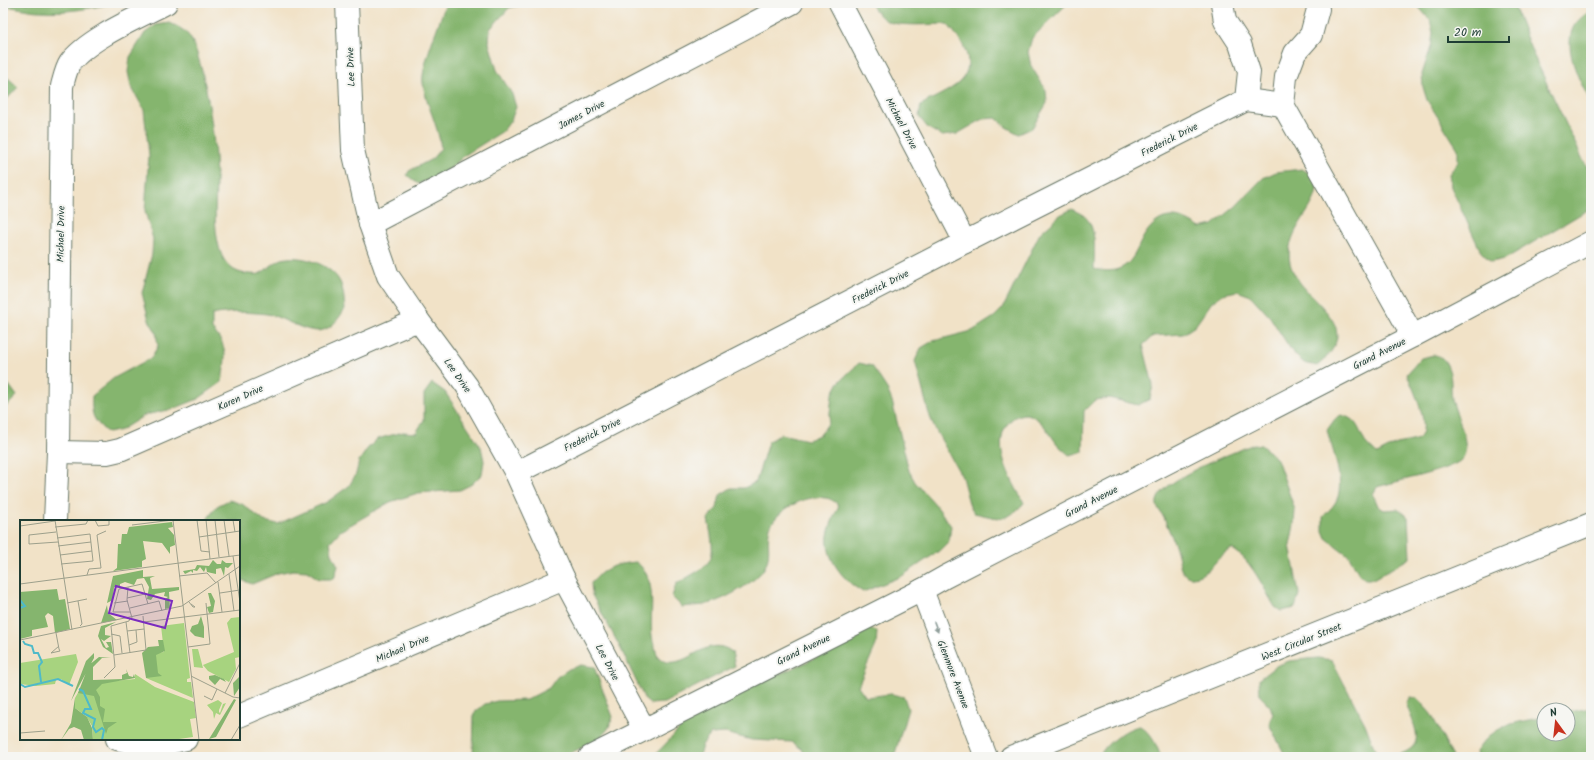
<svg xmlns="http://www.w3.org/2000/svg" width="1594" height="760" viewBox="0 0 1594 760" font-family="Kalam,sans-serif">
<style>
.forest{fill:#85b56e;stroke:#527951}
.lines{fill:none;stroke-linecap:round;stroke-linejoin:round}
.minor-casing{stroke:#687767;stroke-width:24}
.tertiary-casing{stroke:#687767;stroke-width:24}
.minor{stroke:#fff;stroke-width:22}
.tertiary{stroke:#fff;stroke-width:22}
.oneway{fill:#8f9e9a}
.labels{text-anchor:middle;stroke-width:4;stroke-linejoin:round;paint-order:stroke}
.street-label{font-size:10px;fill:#1f3d34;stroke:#f6f6f2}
.inset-river{fill:none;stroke:#4ebac9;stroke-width:2}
.inset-road{fill:none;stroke:#9da08c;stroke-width:1}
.view{fill:#7b2cbf;fill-opacity:0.15;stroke:#7b2cbf;stroke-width:2}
.inset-edge{fill:none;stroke:#1f3d34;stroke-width:2}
</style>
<rect width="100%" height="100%" fill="#f6f6f2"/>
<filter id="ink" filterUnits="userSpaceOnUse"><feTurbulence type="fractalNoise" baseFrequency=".025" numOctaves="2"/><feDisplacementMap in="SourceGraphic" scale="8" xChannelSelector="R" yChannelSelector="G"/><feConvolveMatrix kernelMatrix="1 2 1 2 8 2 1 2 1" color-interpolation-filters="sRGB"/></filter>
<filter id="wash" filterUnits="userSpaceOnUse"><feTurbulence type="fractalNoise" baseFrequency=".012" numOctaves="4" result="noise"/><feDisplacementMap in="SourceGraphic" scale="16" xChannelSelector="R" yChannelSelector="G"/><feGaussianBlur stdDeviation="0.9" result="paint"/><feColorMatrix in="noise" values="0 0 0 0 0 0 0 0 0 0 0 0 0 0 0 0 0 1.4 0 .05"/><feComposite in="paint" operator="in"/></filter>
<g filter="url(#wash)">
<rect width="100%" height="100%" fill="#f1e2c7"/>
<!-- forest -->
<g class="forest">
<path d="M 3,3 L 111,3 L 111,4 C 87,9 64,13 40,11 C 28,11 15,6 3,7 Z"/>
<path d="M 446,3 L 529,3 L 509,8 L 490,29 L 489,43 L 497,70 L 512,94 L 516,107 L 511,120 L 503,131 L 465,155 L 444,174 L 418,184 L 407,175 L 409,171 L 432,159 L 441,148 C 438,124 426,105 423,83 C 420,69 441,19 446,3 Z"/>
<path d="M 870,3 L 1068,3 L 1032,38 L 1028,52 L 1031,66 L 1046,90 L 1047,103 L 1032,128 L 1019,134 L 1006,127 L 996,118 L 983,119 L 957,134 L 942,136 L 928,128 L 919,117 L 921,105 C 932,98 946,93 956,85 C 980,66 963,41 947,24 C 933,24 899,27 887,21 C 880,17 875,10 870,3 Z"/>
<polygon points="1415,3 1513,3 1532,52 1583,160 1591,173 1591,208 1505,259 1491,262 1481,252 1451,187 1449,174 1458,162 1458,149 1427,100 1423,87 1422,74 1431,47 1433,33 1430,20"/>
<path d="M 1591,11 L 1591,102 C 1580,83 1563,50 1573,28 C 1577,20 1584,15 1591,11 Z"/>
<path d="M 170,23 C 178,27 186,30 191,39 C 196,47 198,58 201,67 C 210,103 215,141 216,178 C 216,201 213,225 219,247 C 223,263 233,274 250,274 C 253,274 257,275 259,274 C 267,270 274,262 282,259 C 301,254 331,264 340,282 C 344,290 344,301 345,309 C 340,316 335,325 326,329 C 310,337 284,317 267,314 C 249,312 230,311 212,315 L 212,329 C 230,349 225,358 222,382 L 198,399 L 173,409 L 145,415 L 121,430 L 108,433 C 93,420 91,416 92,396 L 114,378 L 151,358 L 158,346 L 156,332 L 149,320 L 142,293 L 152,254 L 153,239 L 145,211 L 149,155 L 144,110 L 131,86 L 128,72 L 130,57 L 145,33 L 156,25 Z"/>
<polygon points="8,78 18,87 8,98 3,101 3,79"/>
<path d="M 1302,169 C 1305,171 1310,173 1312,176 C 1326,190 1306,212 1299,225 C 1292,236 1287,250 1290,263 C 1299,302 1371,322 1317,366 L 1304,363 L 1293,353 L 1270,317 L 1251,296 L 1237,291 L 1223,294 L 1212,302 L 1195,326 L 1183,334 L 1153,336 L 1143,345 L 1153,385 L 1150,399 L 1138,405 L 1109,398 L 1095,400 L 1084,411 L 1083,452 L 1069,455 C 1066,452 1062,449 1058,445 C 1050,435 1044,422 1032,416 C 1026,412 1017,415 1012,419 C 987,442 1012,480 1024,503 C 1005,524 999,518 974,513 L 970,507 L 962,477 L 934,427 L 929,414 L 915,361 L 921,348 L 933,341 L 972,331 L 994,317 L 1003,308 L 1040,233 L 1060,215 L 1072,209 C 1075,211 1080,213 1083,215 C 1098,226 1094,253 1094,269 C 1108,272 1120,272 1130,261 C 1136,254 1139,244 1144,236 C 1160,211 1178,213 1200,228 L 1213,225 L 1235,207 L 1263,178 L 1276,172 Z"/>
<path d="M 1434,355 C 1440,356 1443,358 1446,363 C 1453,375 1450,387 1452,399 C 1455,414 1474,448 1461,460 C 1451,470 1393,482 1377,487 L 1373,494 L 1378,506 L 1384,510 L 1399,509 L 1408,517 L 1410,558 L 1373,579 L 1365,579 L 1359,574 L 1349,556 L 1326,538 L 1323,531 L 1323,517 C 1327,512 1332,508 1335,503 C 1347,485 1332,449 1327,430 L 1335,419 L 1341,415 C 1358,419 1358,429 1365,442 C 1368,446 1373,450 1377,454 C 1383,451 1390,447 1397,444 C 1403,442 1412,442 1418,439 C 1433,429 1412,387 1407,374 L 1421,358 Z"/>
<path d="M 859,363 L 872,366 L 887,389 L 892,401 L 909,471 L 915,482 L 935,504 L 951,526 L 949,541 L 939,551 L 902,576 L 863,592 C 843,581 822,555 829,531 C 831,522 836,513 839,505 C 835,502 830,498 825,498 C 806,494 773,511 769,531 C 767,545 772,557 763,570 C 753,584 721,602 703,605 C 697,606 689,606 682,607 L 672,597 L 676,584 C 714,562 717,564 708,519 L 717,508 L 720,495 L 731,488 L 744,488 L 756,482 L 768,442 L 781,434 L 808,440 L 821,434 L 829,422 L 832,395 L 839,382 Z"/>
<polygon points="432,383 445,392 481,447 484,461 482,474 472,484 460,490 418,493 390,502 340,531 330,542 332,554 338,566 334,579 319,579 307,571 293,570 278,573 252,584 239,579 239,521 206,521 217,506 229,500 242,504 264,521 278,524 327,502 349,486 356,474 359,461 368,448 377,439 403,432 416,433 424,420 424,394"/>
<polygon points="3,384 9,385 17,396 7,406 3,408"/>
<path d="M 1254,444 L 1261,445 L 1277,459 L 1295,510 L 1294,525 L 1290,545 L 1299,594 L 1295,608 L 1281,611 L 1275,607 C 1264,589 1251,559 1232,549 C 1217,554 1211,575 1193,577 C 1181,578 1180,564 1178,555 C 1175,542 1169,531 1164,518 C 1162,514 1158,509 1157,505 C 1153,481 1236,452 1254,444 Z"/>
<path d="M 636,562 C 659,579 649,612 652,636 C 653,643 656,651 658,658 C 684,676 705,631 732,652 L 735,666 L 664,703 L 650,704 L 645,700 L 621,649 L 592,595 L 591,583 C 605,567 615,564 636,562 Z"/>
<path d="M 864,628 L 877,631 L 876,645 L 858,686 L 866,697 L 891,694 L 904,697 L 908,709 L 894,757 L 803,757 L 803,750 L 792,742 L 752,740 L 725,733 L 711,734 L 702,745 L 699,757 L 652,757 C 671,741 684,720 705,707 C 741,687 781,675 817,657 C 833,649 849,638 864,628 Z"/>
<polygon points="1318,658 1332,660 1335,666 1365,724 1377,755 1381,757 1286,757 1270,726 1270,720 1273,714 1270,706 1260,696 1259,679 1276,666 1289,661"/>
<polygon points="581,665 594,667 613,717 608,729 598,740 562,757 473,757 474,713 485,704 497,701 526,700 549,688 557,677 569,669"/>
<path d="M 1410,697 L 1417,698 L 1431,714 L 1453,757 L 1390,757 C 1429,748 1416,732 1406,703 Z"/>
<path d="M 1591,708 L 1591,757 L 1477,757 L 1476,752 C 1494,724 1514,723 1544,717 L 1544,734 L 1568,734 L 1568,712 Z"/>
<path d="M 1140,726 C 1152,734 1156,744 1161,757 L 1100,757 C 1102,745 1128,727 1140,726 Z"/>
</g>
</g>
<g filter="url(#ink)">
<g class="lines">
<!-- minor casing -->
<g class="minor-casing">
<g id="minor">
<polyline points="347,3 353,150 370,224 388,276 418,320 467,386 516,473 564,579 644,729"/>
<polyline points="840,3 965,242"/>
<polyline points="1222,3 1225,21 1240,44 1249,72 1246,100"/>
<polyline points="1283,105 1286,77 1295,53 1311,35 1318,9 1317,3"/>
<polyline points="370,224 792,3"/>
<polyline points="58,452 107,453 120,450 418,320"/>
<polyline points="516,473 965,242 1246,100 1283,105 1413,336"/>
<path d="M 55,521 L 58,452 L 62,86 C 64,79 66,69 70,63 C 87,39 139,17 166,3"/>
<polyline points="922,590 986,757"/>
<polyline points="239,716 564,579"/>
<polyline points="117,739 151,747 186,739"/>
</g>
</g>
<!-- tertiary casing -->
<g class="tertiary-casing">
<g id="tertiary">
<polyline points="590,757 922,590 945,577 1413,336 1591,242"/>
<polyline points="1011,757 1591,524"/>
</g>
</g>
<!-- minor -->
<use href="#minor" class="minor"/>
<!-- tertiary -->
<use href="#tertiary" class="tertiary"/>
</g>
<!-- one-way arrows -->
<defs><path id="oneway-solid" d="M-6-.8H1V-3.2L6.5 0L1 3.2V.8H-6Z"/></defs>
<use class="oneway" href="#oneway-solid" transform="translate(936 627) rotate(69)"/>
</g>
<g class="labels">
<!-- street labels -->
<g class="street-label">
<text transform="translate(350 67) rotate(-92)" y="4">Lee Drive</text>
<text transform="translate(581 114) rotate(-28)" y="4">James Drive</text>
<text transform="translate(902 123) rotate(62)" y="4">Michael Drive</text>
<text transform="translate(1169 139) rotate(-27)" y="4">Frederick Drive</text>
<text transform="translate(60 234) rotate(-89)" y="4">Michael Drive</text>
<text transform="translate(880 286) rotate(-27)" y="4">Frederick Drive</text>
<text transform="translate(1379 353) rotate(-27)" y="4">Grand Avenue</text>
<text transform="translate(458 375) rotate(55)" y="4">Lee Drive</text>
<text transform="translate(240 397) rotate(-24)" y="4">Karen Drive</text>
<text transform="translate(592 434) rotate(-27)" y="4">Frederick Drive</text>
<text transform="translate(1091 501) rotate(-27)" y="4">Grand Avenue</text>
<text transform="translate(1301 641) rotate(-22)" y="4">West Circular Street</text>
<text transform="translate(402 648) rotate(-23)" y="4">Michael Drive</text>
<text transform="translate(803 649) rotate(-26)" y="4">Grand Avenue</text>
<text transform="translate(608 662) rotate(62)" y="4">Lee Drive</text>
<text transform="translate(954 674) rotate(69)" y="4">Glenmore Avenue</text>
</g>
</g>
<!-- overview -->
<g transform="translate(20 520)">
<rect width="220" height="220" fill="#f1e2c7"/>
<path d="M 220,97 L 220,137 L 215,138 L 216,149 L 209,162 L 188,151 L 183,145 L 214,132 L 207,103 L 211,98 ZM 164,103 L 170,158 L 167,159 L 167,162 L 171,162 L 173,178 L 126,158 L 135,133 L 144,132 L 141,106 ZM 172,129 L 178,129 L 183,148 L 174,147 ZM 56,134 L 58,142 L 49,165 L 41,159 L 36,160 L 35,164 L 16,166 L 0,164 L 0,143 ZM 115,154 L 135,167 L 174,182 L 176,198 L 170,199 L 173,217 L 152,220 L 73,220 L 72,206 L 66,196 L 55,188 L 55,178 L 63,164 L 115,159 ZM 198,180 L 202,183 L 199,190 L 199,192 L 200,193 L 203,184 L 206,183 L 200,195 L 196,193 L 194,199 L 193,192 L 187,185 Z" fill="#a7d37f"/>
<path d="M 152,2 L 153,7 L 148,8 L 154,15 L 155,25 L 150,27 L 150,34 L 142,23 L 123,21 L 126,39 L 122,41 L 122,47 L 93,51 L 97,48 L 98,24 L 101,24 L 102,14 L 107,14 L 109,7 ZM 193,40 L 197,44 L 201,44 L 202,40 L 206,43 L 213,43 L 208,48 L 205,47 L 204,56 L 201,48 L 196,49 L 196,54 L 187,52 L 186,47 L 184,52 L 180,47 L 177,51 L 173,50 L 173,53 L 171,51 L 165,54 L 163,51 L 175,49 L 177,45 L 189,46 ZM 123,50 L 123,57 L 135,56 L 130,58 L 132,69 L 159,67 L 159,70 L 149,72 L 150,88 L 145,89 L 145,79 L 148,77 L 144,76 L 145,72 L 135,74 L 131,80 L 127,79 L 129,67 L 124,58 L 117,59 L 114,65 L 105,62 L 100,64 L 100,68 L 94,67 L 93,80 L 87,83 L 93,56 ZM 37,69 L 39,80 L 45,79 L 50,109 L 35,113 L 33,96 L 28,93 L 25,96 L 28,107 L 12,110 L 12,116 L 0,119 L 0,72 ZM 188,73 L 191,73 L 195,81 L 193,92 L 189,93 L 187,87 L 191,86 ZM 87,85 L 88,93 L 97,100 L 81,103 ZM 181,96 L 184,107 L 184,118 L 175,116 L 170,111 L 172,106 L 178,104 ZM 96,102 L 85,108 L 85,115 L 91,116 L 84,121 L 81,119 L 86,128 L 89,127 L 86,122 L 91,122 L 93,134 L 83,127 L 78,116 L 81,106 ZM 138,120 L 143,120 L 145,131 L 136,135 L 138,153 L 142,156 L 126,158 L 122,133 L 128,127 L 139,126 ZM 74,133 L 74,138 L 51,181 L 66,141 ZM 79,137 L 91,138 L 82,138 L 73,147 L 73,160 L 102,159 L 102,155 L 107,153 L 106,149 L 109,156 L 113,157 L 114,154 L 115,158 L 82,164 L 76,170 L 80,177 L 80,186 L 85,189 L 83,202 L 97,202 L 88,208 L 86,214 L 74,176 L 58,173 L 69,145 ZM 195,155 L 204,159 L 206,162 L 200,159 L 195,165 L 189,159 L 189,156 ZM 220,156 L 220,167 L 214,176 L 213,163 ZM 55,178 L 55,188 L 67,197 L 72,208 L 73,220 L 64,220 L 61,210 L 54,207 L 49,209 L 41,220 L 51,203 ZM 214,179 L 216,180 L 196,217 L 189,219 Z" fill="#85b56e"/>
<path class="inset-river" d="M 0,80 L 5,86 L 0,88M 3,121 L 5,124 L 12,126 L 14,133 L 18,133 L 22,142 L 19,146 L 21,162M 0,164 L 5,167 L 38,159 L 53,166M 59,169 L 63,171 L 71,189 L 65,189 L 63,193 L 75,199 L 73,207 L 76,212 L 82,208 L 84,210 L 82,220"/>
<path class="inset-road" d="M 35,0 L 52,110M 75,0 L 78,6 L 89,5 L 89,0M 153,0 L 179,220M 177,0 L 181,31 L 190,32M 186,0 L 190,39M 195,0 L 199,37M 204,0 L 209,36M 213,0 L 215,12M 112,5 L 153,0M 0,6 L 35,1M 35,7 L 66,4 L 68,0M 36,12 L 9,15 L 9,24 L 38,22M 179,17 L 220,11M 37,18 L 70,14 L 73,41 L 41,44M 38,26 L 71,22M 40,35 L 72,31M 213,36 L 220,82M 209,54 L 214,91M 67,55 L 69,49 L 81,48 L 77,15 L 86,11M 159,56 L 187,53 L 196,63M 198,62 L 202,92M 0,64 L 220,35M 108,67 L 107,80 L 112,98M 200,73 L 220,70M 107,78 L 125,74M 58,81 L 62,104 L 60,106M 169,82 L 173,87 L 175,87 L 171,84M 47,83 L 67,79M 94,83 L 108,81M 110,88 L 139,81 L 142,91M 110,92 L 93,92 L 99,69 L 122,64 L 128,84M 106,102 L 110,133M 124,102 L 220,90M 107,111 L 124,109M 36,113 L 39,129 L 40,131 L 31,133 L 39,126M 91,114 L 100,116 L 102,133M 0,120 L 162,86 L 220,46M 109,125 L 117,122 L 116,110M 168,127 L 190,124 L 186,83M 94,135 L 126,130 L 123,96M 171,156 L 213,177 L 220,178M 84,158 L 95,147 L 91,106 L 109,101 L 110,98M 205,173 L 220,143M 184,176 L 192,180 L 197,169M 0,213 L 25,211M 211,220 L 220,205"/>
<path class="view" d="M 96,66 L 152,81 L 145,108 L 89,93 Z"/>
<rect width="220" height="220" class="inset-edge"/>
</g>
<!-- margin -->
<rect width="1594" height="760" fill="none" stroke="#f6f6f2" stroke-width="16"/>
<!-- north arrow -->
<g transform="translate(1556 722) rotate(345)"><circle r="19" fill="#f6f6f2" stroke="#a0aca6"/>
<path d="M0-3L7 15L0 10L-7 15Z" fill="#c8321e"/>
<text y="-6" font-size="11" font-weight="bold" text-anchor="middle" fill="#1f3d34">N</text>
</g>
<!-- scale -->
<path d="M1448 36v6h61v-6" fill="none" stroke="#1f3d34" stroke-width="2"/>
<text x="1454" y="36" font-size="12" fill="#1f3d34" stroke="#f6f6f2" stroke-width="3" paint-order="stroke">20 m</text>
</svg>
